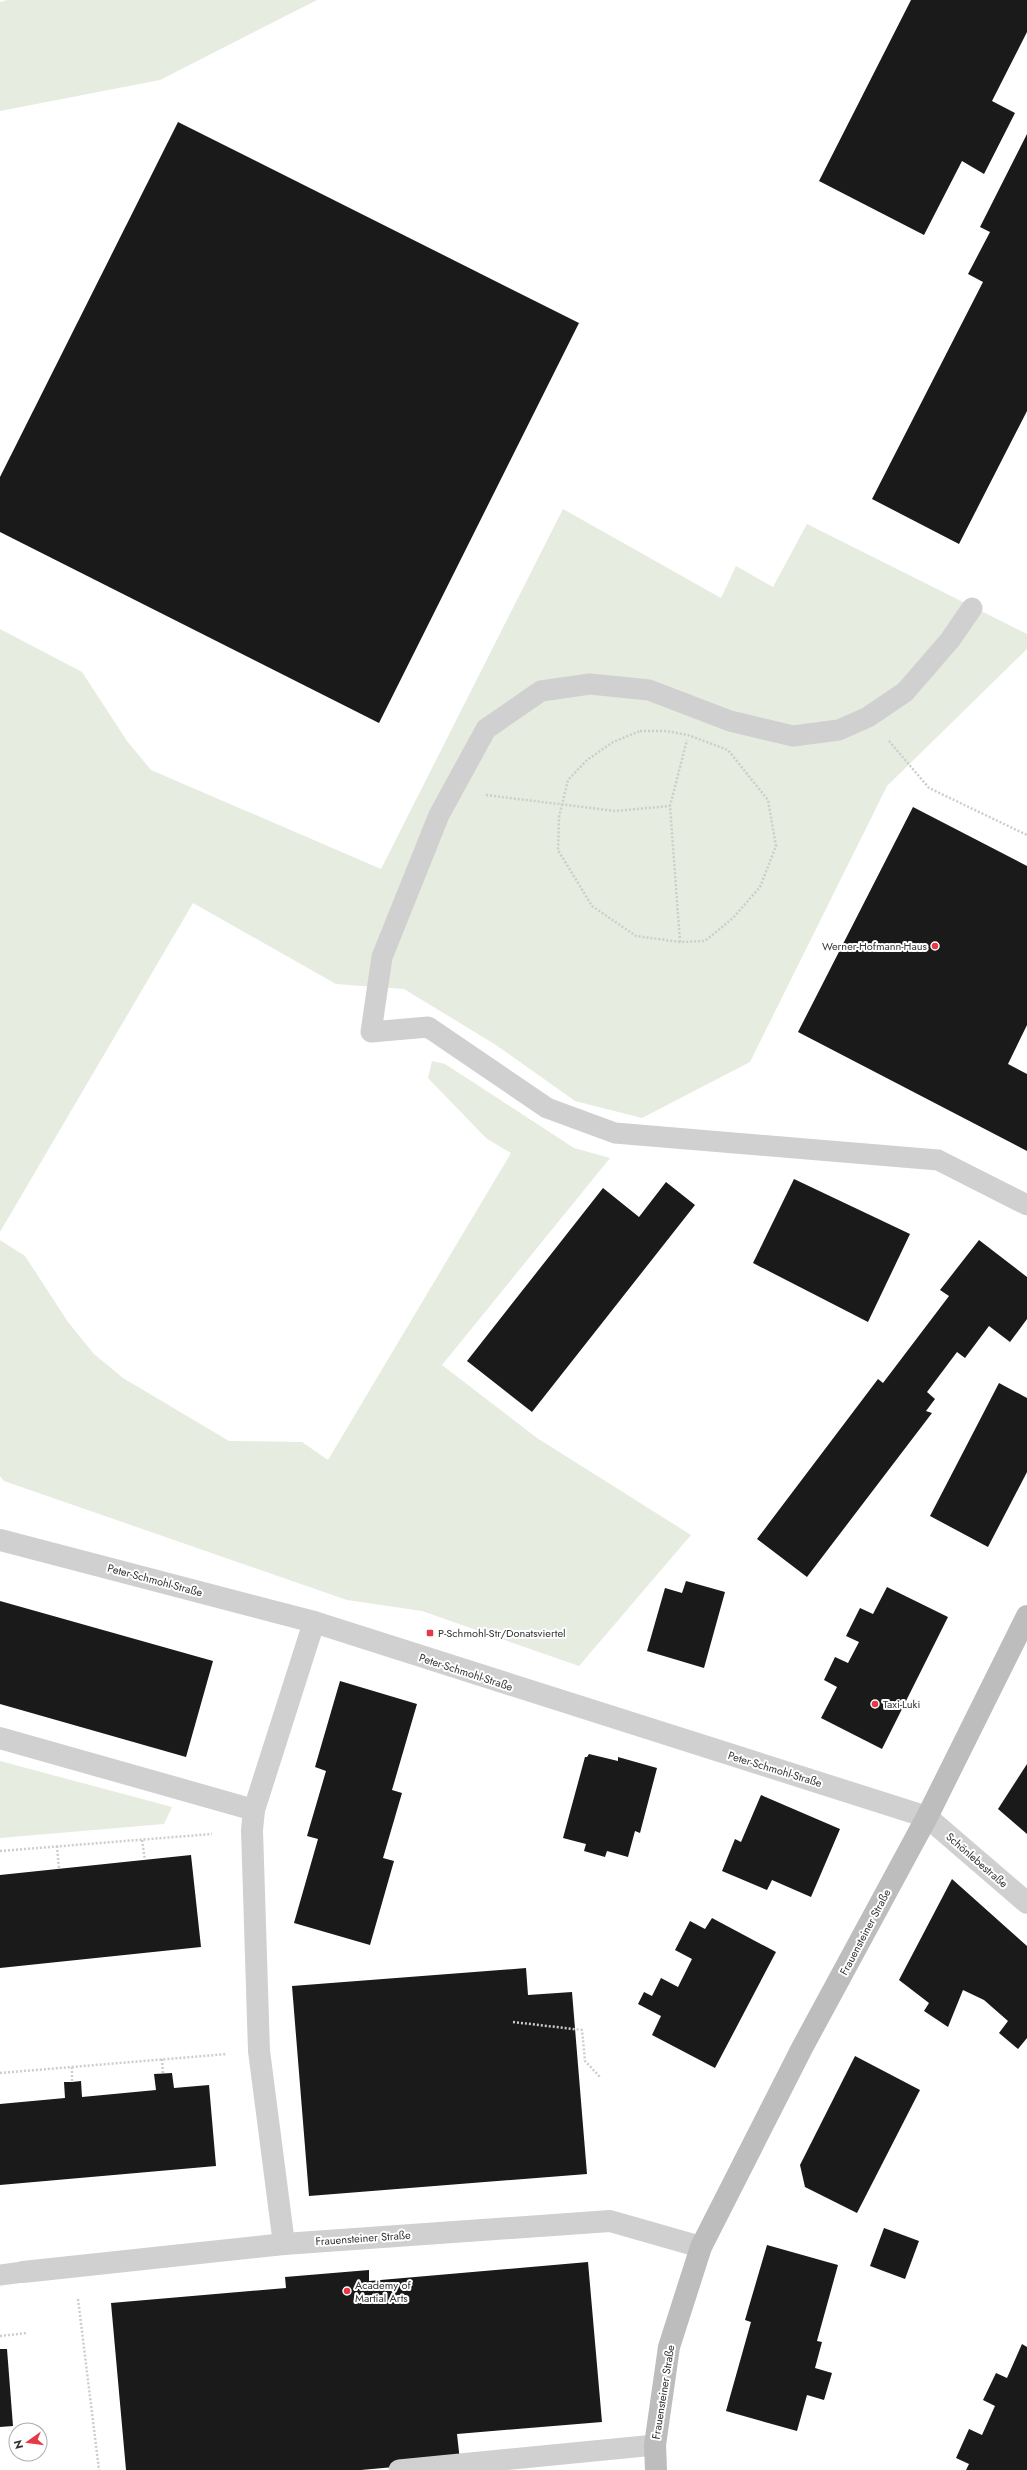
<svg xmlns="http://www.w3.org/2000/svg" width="1027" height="2470" viewBox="0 0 1027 2470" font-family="Jost,sans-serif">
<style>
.green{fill:#e6ecdf}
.building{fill:#1a1a1a}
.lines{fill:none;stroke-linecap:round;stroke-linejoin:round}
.path{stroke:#cdcdcd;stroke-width:2.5;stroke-dasharray:2 2;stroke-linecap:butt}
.service{stroke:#d0d0d0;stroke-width:21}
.minor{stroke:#d0d0d0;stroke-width:22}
.tertiary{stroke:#d0d0d0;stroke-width:22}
.secondary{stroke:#bdbdbd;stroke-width:22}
.poi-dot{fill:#e63946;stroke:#fff;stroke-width:1.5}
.labels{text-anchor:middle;stroke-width:4;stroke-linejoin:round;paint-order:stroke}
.poi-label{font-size:11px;fill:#333;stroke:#fff;text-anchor:start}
.street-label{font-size:11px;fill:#333;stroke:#fff}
</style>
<rect width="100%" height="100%" fill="#fff"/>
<!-- green -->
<g class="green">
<polygon points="7,0 317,0 160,80 0,111 0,2"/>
<polygon points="563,509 721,598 736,566 773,587 807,524 1027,634 1027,649 887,786 750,1062 642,1118 575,1101 496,1045 404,989 336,984 193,903 0,1232 0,629 82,672 127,741 151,770 381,869"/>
<polygon points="432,1061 445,1064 574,1148 610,1158 442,1365 537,1438 691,1535 579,1666 422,1611 347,1600 4,1481 0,1476 0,1240 25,1256 68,1322 94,1354 123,1378 229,1441 302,1442 328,1460 511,1153 486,1138 428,1078"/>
<polygon points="0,1761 172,1807 164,1824 0,1838"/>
</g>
<!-- building -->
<g class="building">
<polygon points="911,0 1027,0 1027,32 992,101 1015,113 984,174 962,161 924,235 819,181"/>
<polygon points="178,122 579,323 379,723 0,532 0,477"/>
<polygon points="1027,134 1027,411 959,544 872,499 983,282 968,274 990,232 980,227"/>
<polygon points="913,807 1027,866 1027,1025 1008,1064 1027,1074 1027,1151 798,1032"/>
<polygon points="794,1179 910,1234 868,1322 753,1263"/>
<polygon points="666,1182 695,1205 532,1412 467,1361 603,1188 639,1217"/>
<polygon points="979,1240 1027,1277 1027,1319 1010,1342 989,1326 965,1358 957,1352 927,1392 935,1399 926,1411 932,1413 807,1577 757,1539 878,1379 883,1383 949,1296 940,1290"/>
<polygon points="999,1383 1027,1398 1027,1472 988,1547 930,1516"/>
<polygon points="686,1581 725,1592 704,1668 647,1651 665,1588 682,1593"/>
<polygon points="887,1587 948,1617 882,1749 821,1718 837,1687 824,1680 835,1657 848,1663 859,1642 846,1636 860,1608 873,1614"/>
<polygon points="0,1601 213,1661 186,1757 0,1704"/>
<polygon points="340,1681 417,1704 392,1790 402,1793 383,1858 394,1861 370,1945 294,1923 318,1839 307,1836 326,1771 315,1767"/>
<polygon points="589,1754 618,1761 618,1757 657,1768 640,1833 635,1831 628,1857 607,1851 605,1857 584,1851 586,1844 563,1838 585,1757 587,1757"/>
<polygon points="1027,1764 1027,1834 998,1809"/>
<polygon points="761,1795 840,1829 811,1897 772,1880 767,1890 722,1871 735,1839 741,1842"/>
<polygon points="191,1855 201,1947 0,1968 0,1875"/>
<polygon points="952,1879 1027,1946 1027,2038 1018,2049 999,2033 1008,2021 984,2000 963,1990 948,2027 924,2011 929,2003 899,1980"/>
<polygon points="712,1918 776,1952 715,2068 652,2035 661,2016 638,2004 644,1992 652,1996 661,1978 678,1987 692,1959 675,1950 690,1921 705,1929"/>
<polygon points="526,1968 528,1995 572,1992 587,2174 309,2196 292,1986"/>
<polygon points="855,2056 920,2090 857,2213 805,2187 800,2165"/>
<polygon points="172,2073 174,2088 209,2085 216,2166 0,2185 0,2104 65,2098 64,2082 72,2082 81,2081 82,2097 156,2090 154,2074"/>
<polygon points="884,2228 919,2241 905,2279 870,2266"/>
<polygon points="767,2245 838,2265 817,2341 822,2342 815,2368 832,2373 824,2400 807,2395 797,2431 726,2411 751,2322 745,2320"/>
<polygon points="588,2262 602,2422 457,2434 460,2461 361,2470 126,2470 111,2303 286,2288 285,2277 369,2270 369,2281"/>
<polygon points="1022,2344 1027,2347 1027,2470 966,2470 969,2464 956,2458 969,2429 982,2435 995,2406 983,2400 996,2373 1007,2378"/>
<polygon points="0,2349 7,2349 13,2426 0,2427"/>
</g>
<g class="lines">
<!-- path -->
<g class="path">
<polygon points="640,731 666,731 688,735 728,750 768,800 776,846 760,887 733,918 705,941 680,942 636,936 592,906 558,850 559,817 568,780 587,760 613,742"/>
<polyline points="889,741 929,788 1027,835"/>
<polyline points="486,795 615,811 670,806"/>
<polyline points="680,942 670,806 687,740"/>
<polyline points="142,1840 145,1860"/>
<polyline points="57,1846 59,1869"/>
<polyline points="0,1851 212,1834"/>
<polyline points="513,2022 582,2030 585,2061 600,2077"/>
<polyline points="162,2059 163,2074"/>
<polyline points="72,2067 72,2082"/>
<polyline points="0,2073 227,2054"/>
<polyline points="78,2299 99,2470"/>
<polyline points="0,2336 27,2333"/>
</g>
<!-- service -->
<g class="service">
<polyline points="972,608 950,640 905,692 868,717 839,730 793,736 730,721 649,690 590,684 541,691 486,729 439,815 382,957 371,1032 428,1027 547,1108 615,1133 938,1160 1027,1205"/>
<polyline points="0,2275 23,2272"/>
<polyline points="399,2470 655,2445"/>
</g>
<!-- minor -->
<g class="minor">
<polyline points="0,1738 254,1810"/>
<polyline points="284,2244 259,2051 252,1830 254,1810 314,1622"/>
<polyline points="23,2272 284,2244 610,2221 701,2247"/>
</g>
<!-- tertiary -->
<polyline class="tertiary" points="0,1540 314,1622 927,1817 1027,1903"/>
<!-- secondary -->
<polyline class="secondary" points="656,2470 655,2445 669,2347 701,2247 802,2048 927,1817 1027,1616"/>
</g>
<!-- markers -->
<g class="poi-dot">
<circle cx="935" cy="946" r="4"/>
<rect x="426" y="1629" width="8" height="8" rx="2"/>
<circle cx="875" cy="1704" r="4"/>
<circle cx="347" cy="2291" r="4"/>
</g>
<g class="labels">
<!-- poi labels -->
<g class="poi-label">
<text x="927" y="950" text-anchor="end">Werner-Hofmann-Haus</text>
<text x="438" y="1637">P-Schmohl-Str/Donatsviertel</text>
<text x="883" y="1708">Taxi-Luki</text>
<text x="355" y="2289">Academy of<tspan x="355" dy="13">Martial Arts</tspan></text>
</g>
<!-- street labels -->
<g class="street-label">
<text transform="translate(155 1580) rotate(15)" y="4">Peter-Schmohl-Straße</text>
<text transform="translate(466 1672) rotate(18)" y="4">Peter-Schmohl-Straße</text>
<text transform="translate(775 1769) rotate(17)" y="4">Peter-Schmohl-Straße</text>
<text transform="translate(977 1860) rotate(41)" y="4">Schönlebestraße</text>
<text transform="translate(865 1932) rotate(-62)" y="4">Frauensteiner Straße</text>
<text transform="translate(363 2238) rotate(-4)" y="4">Frauensteiner Straße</text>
<text transform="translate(663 2392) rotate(-81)" y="4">Frauensteiner Straße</text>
</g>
</g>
<!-- north arrow -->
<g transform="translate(28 2442) rotate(256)"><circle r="19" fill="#ffffff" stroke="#adadad"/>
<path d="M0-3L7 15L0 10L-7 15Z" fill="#e63946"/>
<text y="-6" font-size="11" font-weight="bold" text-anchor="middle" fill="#333333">N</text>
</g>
</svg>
